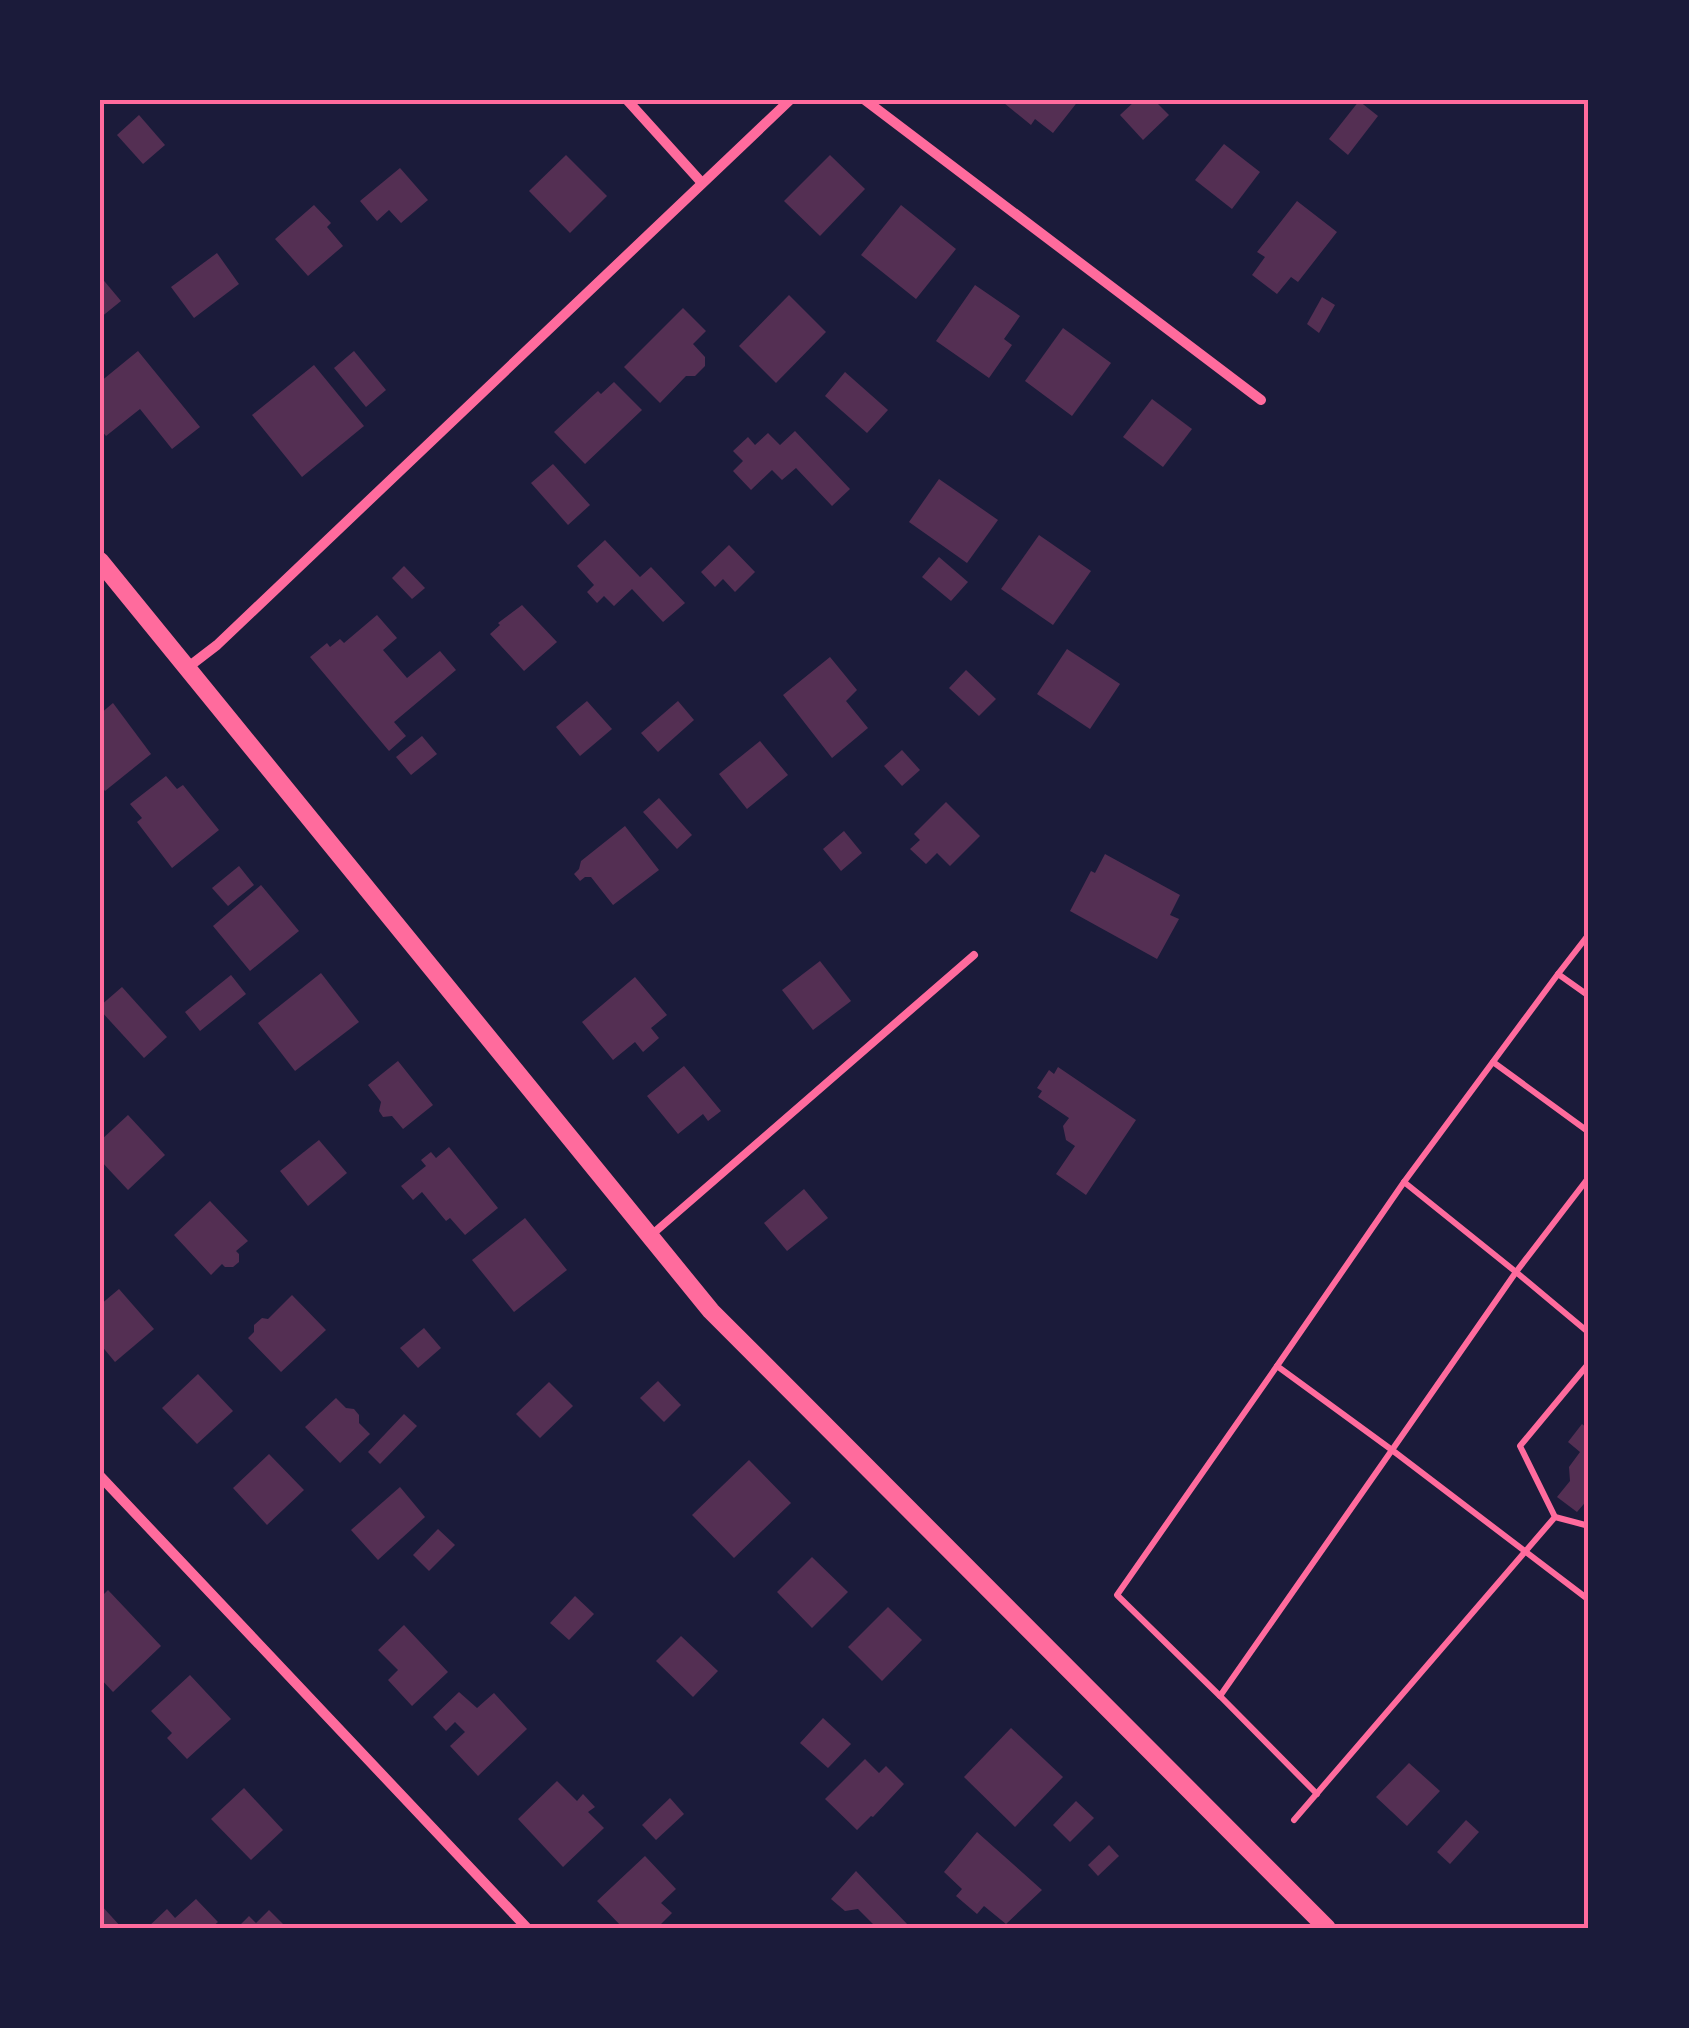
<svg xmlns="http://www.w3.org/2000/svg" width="1689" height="2028" viewBox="0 0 1689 2028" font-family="'Open Sans',sans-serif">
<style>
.building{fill:#542f53}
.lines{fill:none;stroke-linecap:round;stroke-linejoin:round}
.path{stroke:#ff6b9d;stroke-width:6}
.service{stroke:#ff6b9d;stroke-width:8}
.minor{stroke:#ff6b9d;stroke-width:10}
.tertiary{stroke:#ff6b9d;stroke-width:18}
.neatline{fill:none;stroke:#ff6b9d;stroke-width:4}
</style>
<rect width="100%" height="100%" fill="#1b1b3a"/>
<!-- building -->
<g class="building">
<polygon points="1006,100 1079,100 1053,133 1035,119 1031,125 1004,103"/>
<polygon points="1136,100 1154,100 1169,115 1143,140 1120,115"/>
<polygon points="1359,101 1378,116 1348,155 1329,139"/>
<polygon points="139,115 165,145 143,164 117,135"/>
<polygon points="1224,144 1260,172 1232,209 1195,180"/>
<polygon points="566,155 607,196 570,233 529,191"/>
<polygon points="830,155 865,189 820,236 784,201"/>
<polygon points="400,168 428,200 401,223 389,210 377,221 360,201"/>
<polygon points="1297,201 1337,232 1298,282 1291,277 1277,294 1252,275 1265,257 1257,252"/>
<polygon points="314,205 331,223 327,227 343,246 308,276 275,239"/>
<polygon points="901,205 956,249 916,299 861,255"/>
<polygon points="217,253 239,284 194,318 171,287"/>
<polygon points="100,276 121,301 100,318"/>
<polygon points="975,285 1020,316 1004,339 1012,345 989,378 936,341"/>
<polygon points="789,295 826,332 776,383 739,346"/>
<polygon points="1322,297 1335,305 1319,333 1307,324"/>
<polygon points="683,308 706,331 693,344 705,357 705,366 695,376 686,376 660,403 624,367"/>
<polygon points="1063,328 1111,363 1072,416 1025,381"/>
<polygon points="138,351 200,427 172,449 140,409 106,436 100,429 100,382"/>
<polygon points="354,351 386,390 366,407 334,368"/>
<polygon points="314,365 364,426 302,477 252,415"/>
<polygon points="845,372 888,410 867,433 825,396"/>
<polygon points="614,382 642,410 585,464 554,432 598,391 601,394"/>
<polygon points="1152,399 1192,429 1163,467 1123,437"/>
<polygon points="795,431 850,489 832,506 796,468 782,480 772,470 751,490 733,471 743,461 733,451 748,437 755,445 768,433 780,445"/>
<polygon points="553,464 590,505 568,525 531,483"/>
<polygon points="939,479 998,520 967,563 909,522"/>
<polygon points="1039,535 1091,571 1053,625 1001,589"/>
<polygon points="605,540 640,577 651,567 685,603 663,622 632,589 614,606 604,596 597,603 587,592 594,585 577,566"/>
<polygon points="729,545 755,572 735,592 723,579 715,587 701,572"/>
<polygon points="939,557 968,582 951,601 922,577"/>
<polygon points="404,566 425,588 412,599 392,578"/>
<polygon points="522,605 557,642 524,671 490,634 500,625 498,623"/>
<polygon points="377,615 397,638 383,650 407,678 440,651 456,670 394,722 406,736 389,751 310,657 327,643 330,647 340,639 344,643"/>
<polygon points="1067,649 1120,684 1090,729 1037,694"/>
<polygon points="830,657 857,690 846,701 868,728 832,758 783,695"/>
<polygon points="966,670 996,699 979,716 949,688"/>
<polygon points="587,701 612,729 580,756 556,727"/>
<polygon points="678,701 694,720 658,752 641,733"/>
<polygon points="113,703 151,754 105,791 100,785 100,714"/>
<polygon points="422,736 437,754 411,775 396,757"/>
<polygon points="760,741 788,775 747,809 719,774"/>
<polygon points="902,750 920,770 902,786 884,766"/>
<polygon points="166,776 177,789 183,785 219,830 172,868 137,822 142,818 130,804"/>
<polygon points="659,798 692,835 677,849 643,812"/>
<polygon points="946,802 980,836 950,866 937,853 926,864 910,849 920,840 914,834"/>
<polygon points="625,826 659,870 613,905 591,877 585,877 580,881 574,874 579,869 581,861"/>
<polygon points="844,831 862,853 841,871 823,849"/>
<polygon points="1105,854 1180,895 1170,915 1179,919 1157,959 1070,911 1091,871 1095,873"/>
<polygon points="239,866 254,885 228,906 212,888"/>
<polygon points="261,885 299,931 250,971 213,926"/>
<polygon points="820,961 851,1001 813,1030 782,990"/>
<polygon points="321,973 359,1022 295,1071 258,1023"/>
<polygon points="231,975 246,994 200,1031 185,1012"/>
<polygon points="635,977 667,1015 651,1028 659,1038 643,1052 635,1042 613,1060 582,1022"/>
<polygon points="122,987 167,1037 144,1058 100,1010 100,1006"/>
<polygon points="398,1061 433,1105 403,1129 392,1116 383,1117 379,1111 381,1102 368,1085"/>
<polygon points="684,1066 721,1111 708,1121 703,1114 678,1134 647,1096"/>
<polygon points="1058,1067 1136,1120 1086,1195 1056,1174 1075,1146 1066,1140 1063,1126 1069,1118 1038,1097 1042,1091 1037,1088 1049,1070 1054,1074"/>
<polygon points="128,1115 165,1155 128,1190 100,1160 100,1141"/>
<polygon points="319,1140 347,1173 308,1206 280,1171"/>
<polygon points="449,1147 498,1208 465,1235 450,1218 446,1221 422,1192 413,1200 401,1186 426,1166 421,1160 431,1152 436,1158"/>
<polygon points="804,1189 828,1218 787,1251 764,1223"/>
<polygon points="210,1201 248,1241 236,1251 239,1254 239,1262 233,1267 225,1267 222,1264 211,1275 174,1235"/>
<polygon points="525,1218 567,1270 514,1312 472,1260"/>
<polygon points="119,1289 154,1329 115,1362 100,1344 100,1305"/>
<polygon points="292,1295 326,1330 281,1372 248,1338 254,1332 254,1325 262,1318 268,1319"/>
<polygon points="424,1328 441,1348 418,1368 400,1348"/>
<polygon points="198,1374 233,1411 197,1444 162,1408"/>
<polygon points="658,1381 681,1405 664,1422 640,1398"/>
<polygon points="549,1382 573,1406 540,1438 516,1414"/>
<polygon points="336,1398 346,1408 354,1409 359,1415 359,1423 370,1434 340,1463 305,1427"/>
<polygon points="404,1414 417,1426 380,1464 368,1452"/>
<polygon points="1582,1424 1589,1430 1589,1498 1577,1512 1557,1497 1570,1481 1569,1467 1580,1452 1568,1442"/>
<polygon points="269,1454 304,1490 267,1525 233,1488"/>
<polygon points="749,1460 791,1503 734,1558 692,1515"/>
<polygon points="400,1487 425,1517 378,1560 351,1530"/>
<polygon points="438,1529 455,1545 429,1571 413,1555"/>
<polygon points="812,1557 848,1592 812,1628 777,1592"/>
<polygon points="108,1590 161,1646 113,1692 100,1678 100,1598"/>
<polygon points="575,1596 594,1614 569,1640 550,1623"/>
<polygon points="888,1607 922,1640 882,1681 848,1647"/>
<polygon points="404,1625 448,1672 412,1706 388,1680 398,1670 378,1650"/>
<polygon points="681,1636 718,1671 693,1697 656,1661"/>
<polygon points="190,1675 231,1719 187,1759 167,1738 172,1733 151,1711"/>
<polygon points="459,1692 477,1708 494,1693 527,1729 478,1776 450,1746 465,1732 455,1722 446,1731 433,1717"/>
<polygon points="823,1718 851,1744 828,1768 800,1743"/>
<polygon points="1011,1728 1063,1777 1015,1827 964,1777"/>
<polygon points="865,1759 879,1773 886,1766 904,1784 873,1817 871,1816 857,1830 825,1799"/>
<polygon points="1409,1763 1440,1791 1407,1826 1376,1797"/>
<polygon points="557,1781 577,1801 583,1794 595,1807 588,1812 604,1828 563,1867 518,1819"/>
<polygon points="244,1788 283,1830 251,1860 211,1819"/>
<polygon points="670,1798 684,1814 656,1840 642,1825"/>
<polygon points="1076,1801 1094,1818 1070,1842 1053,1825"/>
<polygon points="1466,1820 1479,1832 1450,1864 1437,1852"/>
<polygon points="977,1832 1042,1890 1006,1924 984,1906 977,1914 956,1896 962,1889 944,1872"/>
<polygon points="1109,1845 1119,1856 1098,1876 1088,1865"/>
<polygon points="645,1856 676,1889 661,1903 672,1913 657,1928 623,1928 597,1901"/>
<polygon points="856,1871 876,1892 911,1928 869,1928 873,1924 858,1909 845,1911 831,1899"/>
<polygon points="196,1899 218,1922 211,1928 147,1928 167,1909 175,1918"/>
<polygon points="100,1904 122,1928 100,1928"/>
<polygon points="269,1910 287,1928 237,1928 249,1916 256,1923"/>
</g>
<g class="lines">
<!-- path -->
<g class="path">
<polyline points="1558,974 1589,934"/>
<polyline points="1493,1062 1589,1132"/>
<polyline points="1589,1177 1516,1272 1589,1333"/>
<polygon points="1404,1182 1516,1272 1392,1450 1277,1366"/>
<polyline points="1404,1182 1558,974 1589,996"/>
<polyline points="1555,1517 1520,1446 1589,1363"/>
<polyline points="1220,1696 1117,1595 1277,1366"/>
<polyline points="1317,1794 1220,1696 1392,1450 1589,1600"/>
<polyline points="1294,1820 1555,1517 1589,1526"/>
</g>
<!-- service -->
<polyline class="service" points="649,1237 974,955"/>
<!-- minor -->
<g class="minor">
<polyline points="627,100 702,183"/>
<polyline points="865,100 1261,400"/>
<polyline points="187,668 217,645 790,100"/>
<polyline points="100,1476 527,1928"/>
</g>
<!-- tertiary -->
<polyline class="tertiary" points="100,561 711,1311 1327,1928"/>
</g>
<!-- border -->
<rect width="1689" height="2028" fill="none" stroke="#1b1b3a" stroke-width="205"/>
<rect x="102" y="102" width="1484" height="1824" class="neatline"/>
</svg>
